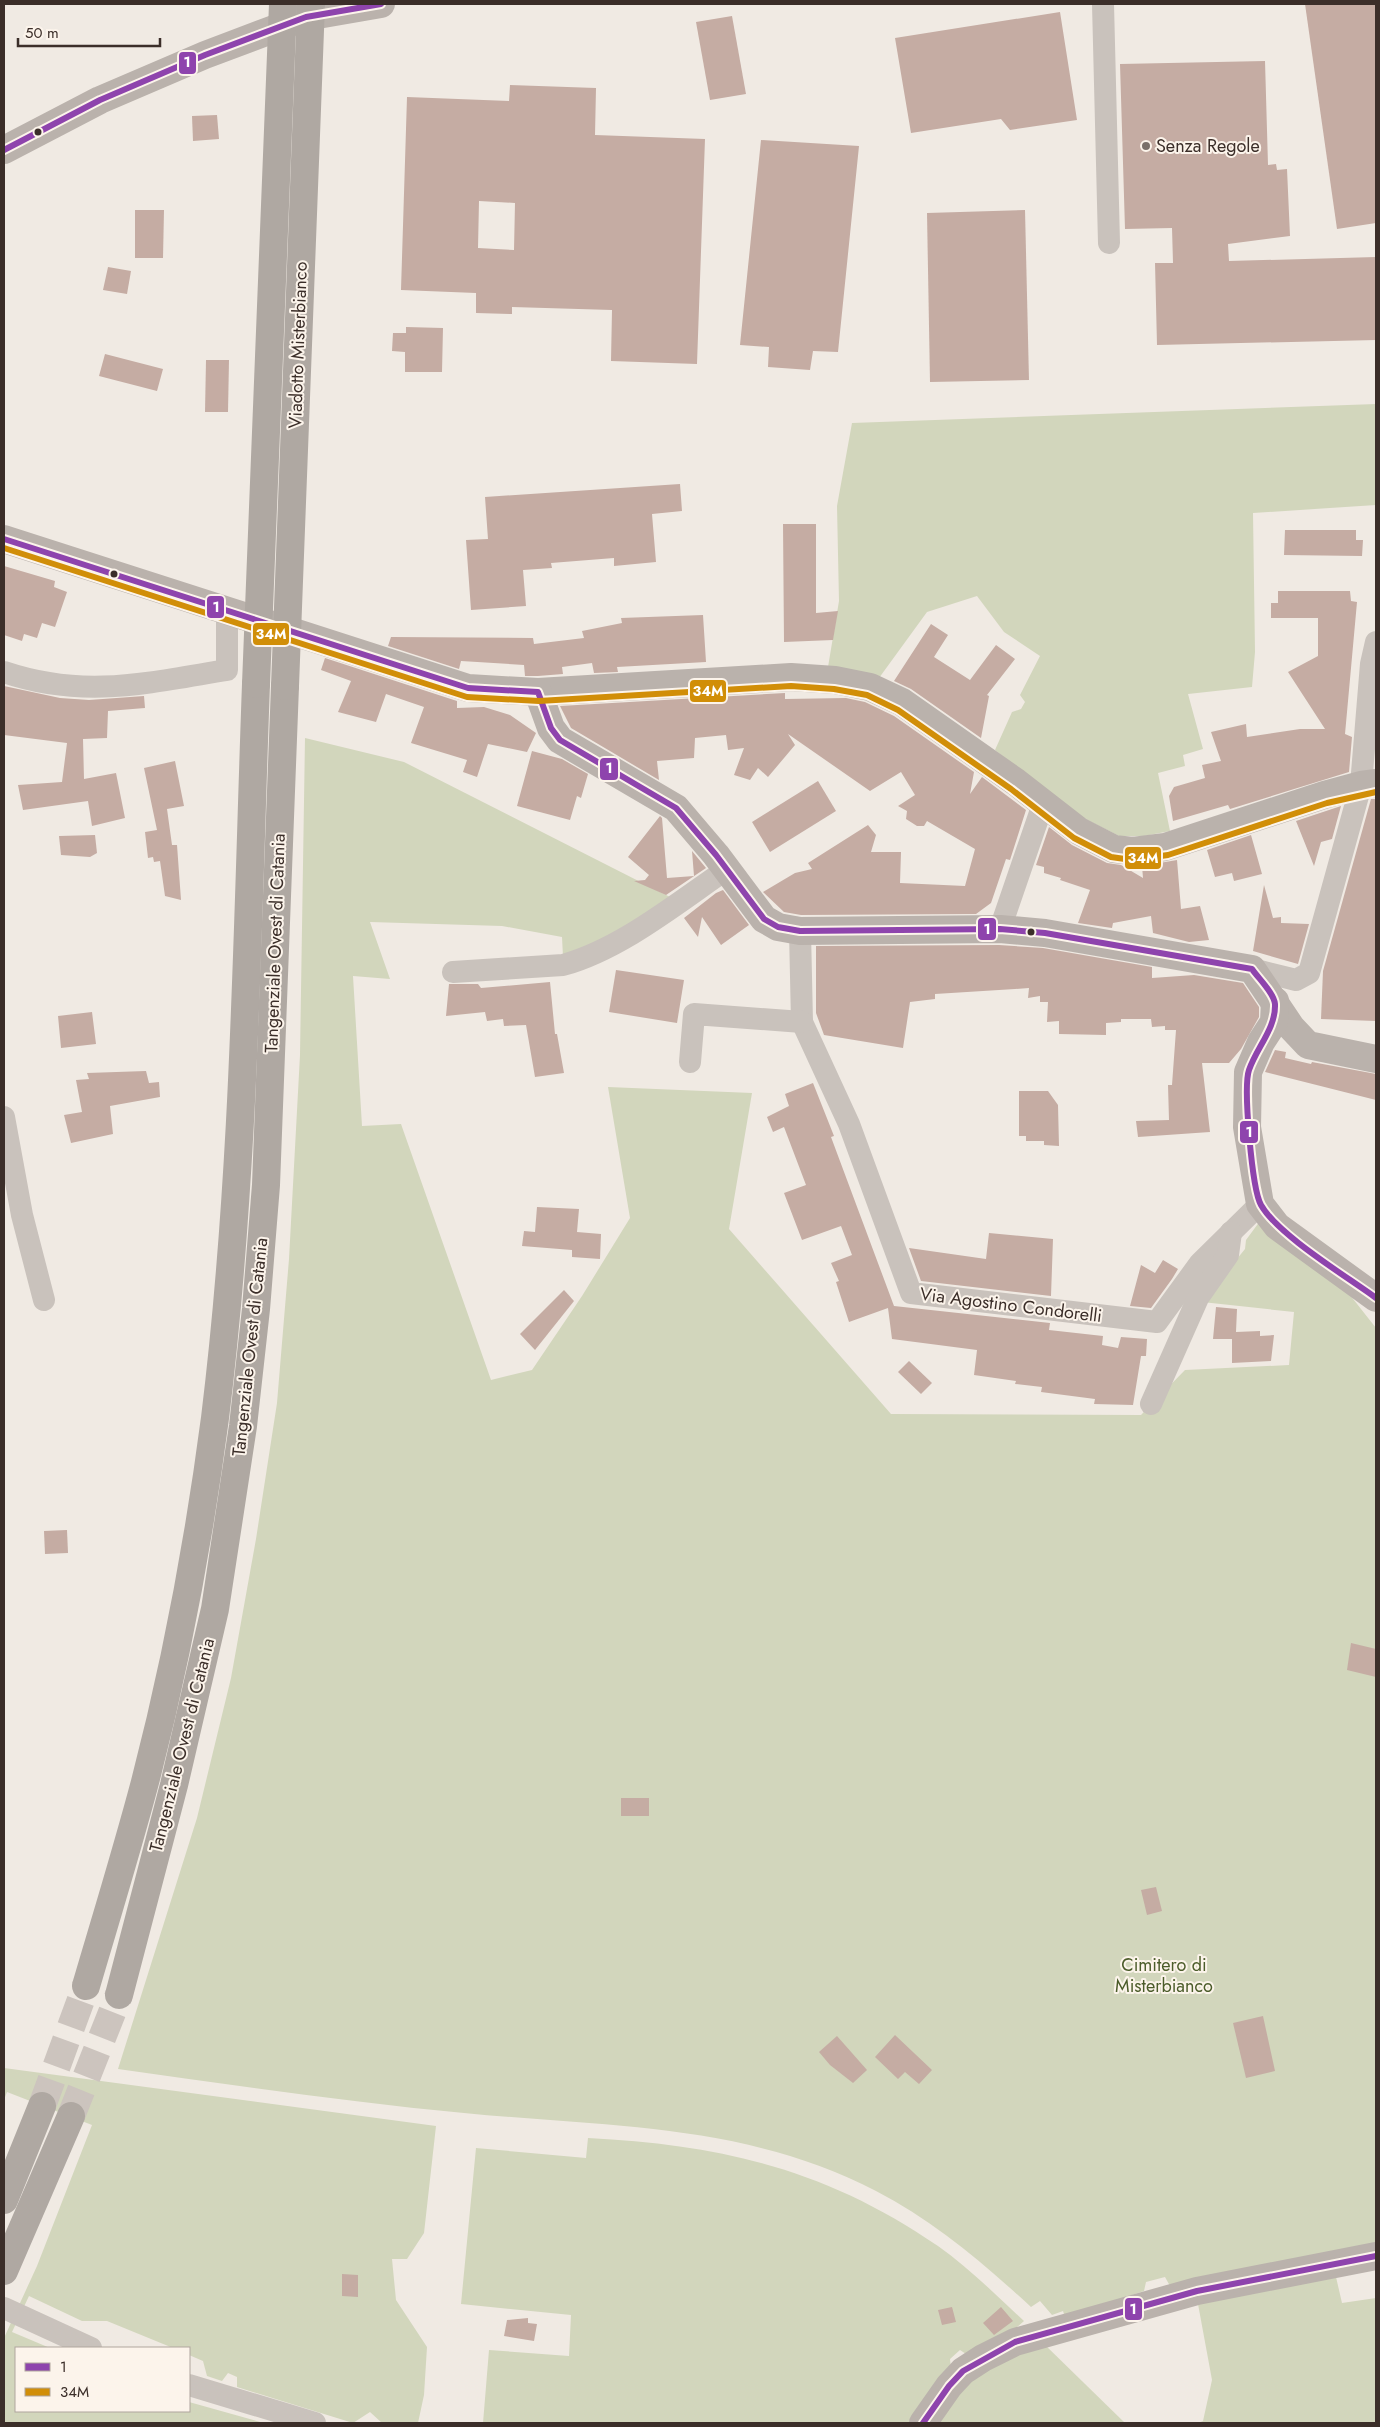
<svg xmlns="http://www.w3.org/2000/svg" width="1380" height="2427" viewBox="0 0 1380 2427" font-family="Jost,sans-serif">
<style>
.green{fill:#d2d6bc}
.building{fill:#c5aca3;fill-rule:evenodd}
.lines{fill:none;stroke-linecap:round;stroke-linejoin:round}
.highway-tunnel{stroke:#ccc4be;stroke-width:28;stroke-dasharray:28 14;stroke-linecap:butt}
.street{stroke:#c9c2bc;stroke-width:22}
.secondary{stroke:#bab2ac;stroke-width:28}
.highway{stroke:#afa8a2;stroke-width:28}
.highway-bridge{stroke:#afa8a2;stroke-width:28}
.bus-1-casing{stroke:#fcf4eb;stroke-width:10}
.bus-2-casing{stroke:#fcf4eb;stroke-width:10}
.bus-1{stroke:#8e44ad;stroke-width:6}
.bus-2{stroke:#d18e08;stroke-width:6}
.bus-dot{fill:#3b2e29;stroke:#fcf4eb;stroke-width:2}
.poi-dot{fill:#7a706a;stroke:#fcf4eb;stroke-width:2}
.labels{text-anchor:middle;stroke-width:4;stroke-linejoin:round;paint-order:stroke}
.poi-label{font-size:18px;fill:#3b2e29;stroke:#fcf4eb;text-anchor:start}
.street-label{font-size:18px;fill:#3b2e29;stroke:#fcf4eb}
.park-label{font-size:18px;fill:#4b5c2a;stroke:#fcf4eb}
.line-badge{stroke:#fcf4eb;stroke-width:2}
.badge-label{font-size:14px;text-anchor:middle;font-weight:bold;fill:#fff}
</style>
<rect width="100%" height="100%" fill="#f0eae3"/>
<!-- green -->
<g class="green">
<polygon points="1376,404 1376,505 1253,513 1255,652 1252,687 1188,694 1203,749 1183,755 1185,766 1158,773 1170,831 1144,836 1119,836 1072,812 995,750 1012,712 1021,709 1025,702 1020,695 1040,656 1004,632 977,596 927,612 879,678 828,667 839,601 837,506 852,423"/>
<path d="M 305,738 L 404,762 L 672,898 L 616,935 L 563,957 L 562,937 L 502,926 L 370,922 L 390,979 L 353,976 L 362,1126 L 401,1124 L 491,1380 L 532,1370 L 582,1296 L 630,1218 L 608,1087 L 752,1093 L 729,1229 L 891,1414 L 1141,1415 L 1185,1370 L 1289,1365 L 1294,1312 L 1202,1302 L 1245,1249 L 1246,1240 L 1260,1221 L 1346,1290 L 1376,1328 L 1376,2245 L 1170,2286 L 1165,2277 L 1146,2282 L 1144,2291 L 1065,2317 L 1063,2311 L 1052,2315 L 1040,2301 L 1031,2307 C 983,2263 934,2221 876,2191 C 746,2123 606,2127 464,2113 C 348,2102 233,2085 118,2069 L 197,1818 L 231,1678 L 256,1539 L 277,1403 L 289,1259 L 300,1055 Z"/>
<polygon points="4,2068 436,2126 424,2233 407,2259 392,2259 396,2300 427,2347 424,2395 418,2423 382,2423 370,2412 353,2423 237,2387 237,2377 228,2373 222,2381 207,2376 203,2361 189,2355 189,2348 173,2348 107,2321 82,2321 29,2296 12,2332 50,2348 16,2348 16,2411 189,2411 189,2402 264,2423 4,2423 4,2338 37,2266 92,2125 7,2092 4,2100"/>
<path d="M 588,2138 C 722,2145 826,2169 938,2246 C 969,2268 996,2295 1024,2321 L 1009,2334 L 966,2354 L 960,2350 L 950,2359 L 951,2369 L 910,2423 L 483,2423 L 489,2350 L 569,2356 L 571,2315 L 461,2304 L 476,2148 L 586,2158 Z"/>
<polygon points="1336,2277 1342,2303 1376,2298 1376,2423 1198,2423 1203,2421 1212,2380 1198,2304"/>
<polygon points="1042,2342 1125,2423 938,2423 964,2386 988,2367"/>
</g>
<!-- building -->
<g class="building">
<polygon points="1305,4 1376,4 1376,223 1337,229"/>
<polygon points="1060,12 1077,120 1010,130 1001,119 911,133 895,38"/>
<polygon points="732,16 746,94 710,100 696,22"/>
<polygon points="1265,61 1268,165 1276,164 1277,170 1287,169 1290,236 1228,244 1229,261 1376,257 1376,340 1157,345 1155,263 1173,263 1172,228 1125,229 1120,64"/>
<path d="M 510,85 L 596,88 L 595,135 L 705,139 L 697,364 L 611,361 L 612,310 L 512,307 L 512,314 L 476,313 L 476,293 L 401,290 L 407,97 L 509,101 ZM 479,201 L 515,203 L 514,250 L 478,248 Z"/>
<polygon points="217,115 219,139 193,141 192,116"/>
<polygon points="761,140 859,146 838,352 813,351 810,370 768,367 769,347 740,345"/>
<polygon points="135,210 164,210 163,258 135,258"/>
<polygon points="1025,210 1029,380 930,382 927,213"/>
<polygon points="108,267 131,271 127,294 103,290"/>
<polygon points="406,327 443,328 442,372 405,372 405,352 392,351 393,333 406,333"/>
<polygon points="105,354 163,369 157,391 99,376"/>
<polygon points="206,360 229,360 228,412 205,412"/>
<polygon points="680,484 682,511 652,514 656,562 614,566 614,558 551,563 552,568 523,570 526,606 471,610 466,540 488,539 485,497"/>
<polygon points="783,524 816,524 816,613 838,611 833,640 784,642"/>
<polygon points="1285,530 1356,530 1356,540 1363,540 1362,556 1284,555"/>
<polygon points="4,566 55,581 54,587 67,592 55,627 42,623 37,638 24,634 22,641 4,635"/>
<polygon points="1278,591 1350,591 1351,601 1357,602 1345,734 1352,737 1349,772 1230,809 1228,805 1173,821 1169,796 1174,787 1205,778 1202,765 1221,761 1211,732 1246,724 1247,737 1300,729 1325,729 1288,672 1318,656 1318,618 1271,618 1271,603 1278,603"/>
<polygon points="703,615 706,662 617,667 618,672 594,673 592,663 562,667 563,674 538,676 525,676 524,665 461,661 459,669 388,646 391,637 533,638 534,644 584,638 582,631 622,623 621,618"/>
<polygon points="931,624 948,635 934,657 970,680 996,645 1015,659 987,695 989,696 981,738 911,689 894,681"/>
<polygon points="325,658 457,701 457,708 484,707 510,715 536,733 527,752 488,744 477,777 463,772 467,760 411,743 424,707 386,694 376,722 338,712 351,681 321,670"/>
<polygon points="4,686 60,698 89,700 144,696 145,708 108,711 107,738 83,739 84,779 116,773 125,818 92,826 88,801 23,810 18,785 62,782 67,743 4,735"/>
<polygon points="785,693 785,699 846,698 865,702 894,716 974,772 970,794 982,777 1026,810 1010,860 1006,859 991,903 976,914 801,915 784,912 763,892 795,873 812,869 808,863 868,825 876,835 871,852 901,852 900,883 965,886 975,849 927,821 924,826 917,826 906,819 907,811 898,806 915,795 901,772 870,791 788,734 795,745 768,777 758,768 750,780 734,775 744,748 728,750 726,735 695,738 694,758 657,761 659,780 571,728 560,706"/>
<polygon points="532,751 562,759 588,774 581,798 577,796 570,820 517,806"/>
<polygon points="175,761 184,806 167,809 172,845 177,845 181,900 165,896 160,861 154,862 153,857 148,858 145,832 157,830 144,768"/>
<polygon points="818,781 836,811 770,852 752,822"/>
<polygon points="1371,799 1376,799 1376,1021 1321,1019 1323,971"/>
<polygon points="1341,806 1332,839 1321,842 1314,866 1296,821"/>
<polygon points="660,816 662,818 667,878 694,876 692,851 706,868 666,895 634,881 645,880 649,875 628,857"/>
<polygon points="1049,827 1072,845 1107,863 1121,865 1143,878 1142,866 1177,860 1181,909 1200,906 1209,940 1189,942 1153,933 1151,916 1113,923 1112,928 1078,923 1090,890 1060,880 1061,878 1044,873 1044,867 1036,865"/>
<polygon points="95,835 97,853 90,857 61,855 59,836"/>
<polygon points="1251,835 1262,874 1234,881 1232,873 1215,877 1207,850"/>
<polygon points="1264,885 1273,918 1281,917 1281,923 1309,924 1298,964 1253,951"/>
<polygon points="723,890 749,925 721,945 702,917 698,937 684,918 716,893"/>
<polygon points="999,945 1043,948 1152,967 1152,978 1194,975 1243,983 1259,1007 1259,1017 1241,1049 1229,1063 1202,1063 1210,1132 1138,1137 1136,1121 1169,1120 1168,1085 1172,1085 1176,1030 1165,1030 1165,1026 1152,1027 1151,1019 1121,1019 1121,1022 1106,1023 1106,1035 1059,1034 1059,1021 1047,1022 1048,1002 1040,1002 1040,996 1028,998 1029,988 1015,989 935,994 935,999 910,1002 903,1048 824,1035 816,1013 816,946"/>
<polygon points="616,970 684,980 677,1023 609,1012"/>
<polygon points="550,982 555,1034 557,1034 564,1073 535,1077 526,1025 504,1026 503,1019 487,1021 485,1012 446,1016 449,984 478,984 481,988"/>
<polygon points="92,1012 96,1044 61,1048 58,1016"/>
<polygon points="1275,1050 1286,1052 1285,1058 1311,1064 1312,1062 1376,1074 1376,1100 1265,1072"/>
<polygon points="146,1071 149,1083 159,1082 160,1097 110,1106 113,1134 71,1143 64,1115 82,1112 76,1080 89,1079 87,1073"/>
<polygon points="813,1083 834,1136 831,1137 894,1306 1050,1323 1049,1330 1103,1336 1102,1345 1118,1348 1121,1337 1147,1339 1146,1356 1141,1356 1133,1405 1094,1404 1095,1399 1041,1392 1042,1387 1015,1384 1016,1381 974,1375 977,1350 892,1339 888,1308 849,1322 836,1282 839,1281 831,1263 852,1255 841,1226 802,1240 784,1193 806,1185 784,1127 773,1132 767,1117 789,1106 785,1094"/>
<polygon points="1019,1091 1048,1091 1058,1105 1059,1146 1044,1145 1044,1141 1026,1141 1026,1136 1019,1136"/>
<polygon points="537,1207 579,1209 577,1232 601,1234 600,1259 572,1257 572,1250 522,1246 524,1231 535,1232"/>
<polygon points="989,1233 1053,1239 1051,1296 921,1281 909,1248 986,1259"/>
<polygon points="1163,1260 1178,1269 1172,1279 1151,1308 1130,1306 1141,1265 1155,1273"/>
<polygon points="564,1290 574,1301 535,1350 520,1334"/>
<polygon points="1216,1307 1237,1309 1236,1332 1260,1331 1260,1336 1274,1335 1271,1361 1232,1363 1232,1339 1213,1339"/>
<polygon points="909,1361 932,1383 921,1394 898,1372"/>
<polygon points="67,1530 68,1553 45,1554 44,1531"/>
<polygon points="1351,1643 1376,1649 1376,1677 1347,1670"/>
<rect x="621" y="1798" width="28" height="18"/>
<polygon points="1156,1887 1162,1911 1147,1915 1141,1890"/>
<polygon points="1263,2016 1275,2071 1246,2078 1233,2023"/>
<polygon points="895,2035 932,2070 919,2084 905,2072 898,2079 875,2057"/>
<polygon points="837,2036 867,2070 853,2083 830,2065 819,2052"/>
<polygon points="342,2274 358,2275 358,2297 342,2296"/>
<polygon points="952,2307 956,2322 942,2325 938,2310"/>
<polygon points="1001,2307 1013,2321 994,2335 983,2323"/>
<polygon points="528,2318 528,2323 537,2324 534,2341 504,2336 507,2320"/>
</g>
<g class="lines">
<!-- highway-tunnel -->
<g class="highway-tunnel">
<polyline points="42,2106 86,1986"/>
<polyline points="71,2116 119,1995"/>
</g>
<!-- street -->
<g class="street">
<polyline points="1103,4 1109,243"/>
<path d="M 4,672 C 84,699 147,683 227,670 L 227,612"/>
<polyline points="1000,929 1043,804"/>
<polyline points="800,931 802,1022 849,1124 911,1293 1157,1322 1200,1263 1260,1204"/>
<polyline points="1252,969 1296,980 1309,973 1361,785 1371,664 1376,642"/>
<path d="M 453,972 L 563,965 C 621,949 677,903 727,869"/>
<polyline points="690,1062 694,1014 802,1022"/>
<polyline points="4,1117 22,1215 44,1300"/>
<polyline points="1151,1404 1198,1298 1228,1255 1231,1232"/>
<polyline points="4,2308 91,2348"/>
<polyline points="189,2385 315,2423"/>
</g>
<!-- secondary -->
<g class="secondary">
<polyline points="4,150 100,100 205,55 306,17 381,4"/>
<polyline points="4,539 468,688 538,692 791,677 835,680 870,687 902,702 1016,782 1079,831 1114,849 1133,851 1165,847 1324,795 1361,785 1376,783"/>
<polyline points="538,692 551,728 560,740 676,808 716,855 764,919 778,927 800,931 1000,929 1045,933 1252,969 1291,1027 1308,1045 1376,1059"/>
<polyline points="1275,1001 1274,1022 1261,1042 1248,1072 1247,1127 1260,1204 1277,1226 1376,1298"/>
<polyline points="923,2423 949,2386 963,2371 983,2358 1015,2342 1197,2291 1376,2256"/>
</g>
<!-- highway -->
<g class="highway">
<path d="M 86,1986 C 106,1918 127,1850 145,1782 C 176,1663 199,1540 215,1418 C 245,1175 247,928 256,684"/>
<polyline points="119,1995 174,1785 215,1609 243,1426 256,1309 266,1185 285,686"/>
<polyline points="4,2200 42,2106"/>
<polyline points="4,2271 71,2116"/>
</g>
<!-- highway-bridge -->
<g class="highway-bridge">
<polyline points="256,684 283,4"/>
<polyline points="285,686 311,4"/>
</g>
<!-- bus-1 casing -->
<g class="bus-1-casing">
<g id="bus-1">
<polyline points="4,150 100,100 205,55 306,17 381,4"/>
<path d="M 4,539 L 468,688 L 538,692 L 551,728 L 560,740 L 676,808 L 716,855 L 764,919 L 778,927 L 800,931 L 1000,929 L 1045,933 L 1252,969 C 1258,978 1274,993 1275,1004 C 1276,1028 1257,1047 1249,1070 C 1243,1087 1252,1189 1261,1205 C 1278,1235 1346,1276 1376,1298"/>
<polyline points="923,2423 949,2386 963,2371 1015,2342 1197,2291 1376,2256"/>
</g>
</g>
<!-- bus-2 casing -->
<g class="bus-2-casing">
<polyline id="bus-2" points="4,548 467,697 539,701 791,686 834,689 867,695 898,710 1011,789 1074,838 1111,857 1132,860 1168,855 1327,803 1376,792"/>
</g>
<!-- bus-1 -->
<use href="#bus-1" class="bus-1"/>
<!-- bus-2 -->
<use href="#bus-2" class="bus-2"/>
</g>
<!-- markers -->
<g class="bus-dot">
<circle cx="38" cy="132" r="4.5"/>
<circle cx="114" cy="574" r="4.5"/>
<circle cx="1031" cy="932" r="4.5"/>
</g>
<circle class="poi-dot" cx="1146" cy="146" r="5"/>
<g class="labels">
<!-- poi labels -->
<g class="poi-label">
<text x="1156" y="152">Senza Regole</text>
</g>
<!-- street labels -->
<g class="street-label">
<text transform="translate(298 345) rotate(-88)" y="6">Viadotto Misterbianco</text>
<text transform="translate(275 943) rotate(-88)" y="6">Tangenziale Ovest di Catania</text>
<text transform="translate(1011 1305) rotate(7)" y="6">Via Agostino Condorelli</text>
<text transform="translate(250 1347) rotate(-84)" y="6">Tangenziale Ovest di Catania</text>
<text transform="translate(182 1745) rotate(-76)" y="6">Tangenziale Ovest di Catania</text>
</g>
<!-- park labels -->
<g class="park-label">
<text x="1164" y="1971">Cimitero di<tspan x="1164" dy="21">Misterbianco</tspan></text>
</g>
</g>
<g class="line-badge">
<rect x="178" y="51" width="19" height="24" rx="5" fill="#8e44ad"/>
<rect x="206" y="595" width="19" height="24" rx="5" fill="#8e44ad"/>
<rect x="252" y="622" width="38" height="24" rx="5" fill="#d18e08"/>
<rect x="689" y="679" width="38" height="24" rx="5" fill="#d18e08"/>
<rect x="599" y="757" width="20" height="24" rx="5" fill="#8e44ad"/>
<rect x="1124" y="846" width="38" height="24" rx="5" fill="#d18e08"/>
<rect x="977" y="917" width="20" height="24" rx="5" fill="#8e44ad"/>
<rect x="1239" y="1120" width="20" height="24" rx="5" fill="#8e44ad"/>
<rect x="1124" y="2297" width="19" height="24" rx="5" fill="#8e44ad"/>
</g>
<g class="badge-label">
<text x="187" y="67">1</text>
<text x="216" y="612">1</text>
<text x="271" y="639">34M</text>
<text x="708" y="696">34M</text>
<text x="609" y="773">1</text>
<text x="1143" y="863">34M</text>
<text x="987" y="934">1</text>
<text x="1249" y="1137">1</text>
<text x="1133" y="2314">1</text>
</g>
<!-- border -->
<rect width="1380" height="2427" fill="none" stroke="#3b2e29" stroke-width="10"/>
<!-- legend -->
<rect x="15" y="2347" width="175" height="65" fill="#fcf4eb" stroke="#afa59d"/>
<rect x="25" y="2363" width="25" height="8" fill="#8e44ad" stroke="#afa59d"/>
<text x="60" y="2372" font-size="15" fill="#3b2e29">1</text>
<rect x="25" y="2388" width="25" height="8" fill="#d18e08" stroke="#afa59d"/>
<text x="60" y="2397" font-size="15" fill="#3b2e29">34M</text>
<!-- scale -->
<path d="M18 38v8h142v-8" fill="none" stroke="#3b2e29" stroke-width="2.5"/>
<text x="25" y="38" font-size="15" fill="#3b2e29" stroke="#fcf4eb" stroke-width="4" paint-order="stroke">50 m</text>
</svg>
